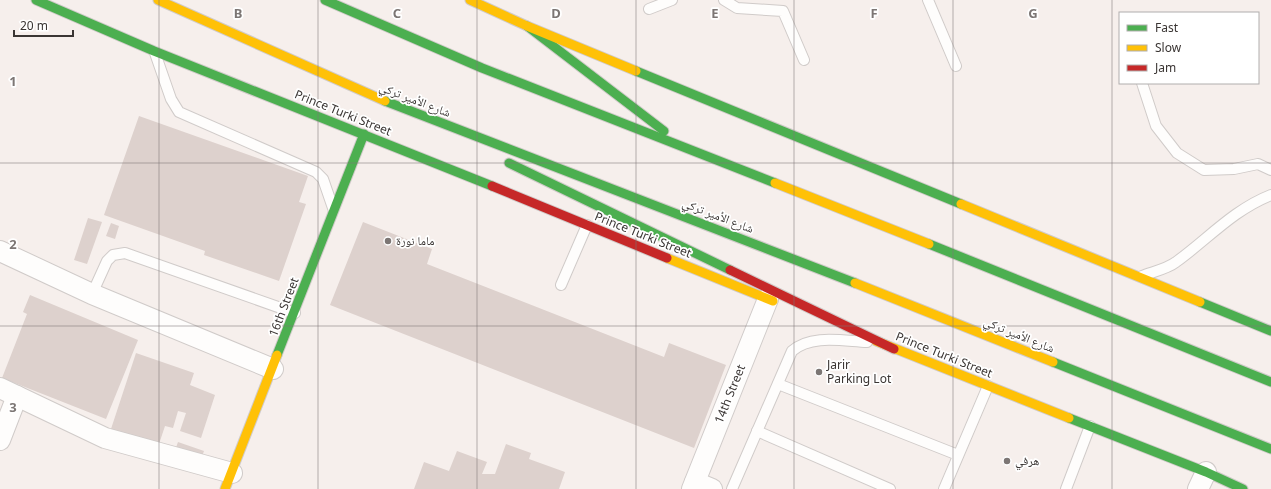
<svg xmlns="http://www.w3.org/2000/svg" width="1271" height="489" viewBox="0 0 1271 489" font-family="'Noto Sans','Noto Naskh Arabic',sans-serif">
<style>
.building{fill:#ddd1cd}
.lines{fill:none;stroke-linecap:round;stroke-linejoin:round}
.lane-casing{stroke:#d0cbc9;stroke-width:12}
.street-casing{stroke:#d0cbc9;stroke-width:22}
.fast-casing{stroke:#d0cbc9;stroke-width:11}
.slow-casing{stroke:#d0cbc9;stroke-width:11}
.jam-casing{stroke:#d0cbc9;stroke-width:11}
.lane{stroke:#fefdfc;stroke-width:10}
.street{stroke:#fefdfc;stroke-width:20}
.fast{stroke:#4caf50;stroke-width:9}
.slow{stroke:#ffc107;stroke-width:9}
.jam{stroke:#c62828;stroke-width:9}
.grid{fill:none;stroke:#7c7674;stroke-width:1;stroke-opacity:0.55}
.poi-dot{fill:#7c7674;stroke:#fff;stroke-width:1.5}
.labels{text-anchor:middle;stroke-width:3.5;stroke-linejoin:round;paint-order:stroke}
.street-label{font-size:12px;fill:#3a3533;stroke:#fff}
.poi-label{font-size:12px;fill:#3a3533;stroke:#fff;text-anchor:start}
.grid-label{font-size:13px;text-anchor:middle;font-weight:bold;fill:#7c7674;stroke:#fff;stroke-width:3.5;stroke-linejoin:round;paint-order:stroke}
</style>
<rect width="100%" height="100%" fill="#f6efec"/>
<!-- building -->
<g class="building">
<polygon points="139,116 308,176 299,202 306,204 279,281 204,255 205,251 104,215"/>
<polygon points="88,218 102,222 87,264 74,260"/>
<polygon points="363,222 432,249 427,264 664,357 669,343 726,365 694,448 330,305"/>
<polygon points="111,223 119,226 115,239 106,236"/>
<polygon points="30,295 138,340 106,419 2,378 27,314 23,312"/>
<polygon points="136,353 194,373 190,385 215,395 201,438 180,431 186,413 178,411 173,428 165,426 158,447 110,432"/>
<polygon points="178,442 204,451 200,462 174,453"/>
<polygon points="506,444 531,453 529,459 565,472 559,489 414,489 424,462 449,471 457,451 487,462 482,474 495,474"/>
</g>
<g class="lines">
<!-- lane casing -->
<g class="lane-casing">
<g id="lane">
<polyline points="724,0 737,8 783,11 804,60"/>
<polyline points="928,0 956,66"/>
<polyline points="649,9 672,0"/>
<polyline points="155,53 171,99 179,112 316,172 323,179 333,208"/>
<polyline points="1142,83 1156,126 1177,153 1204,170 1234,169 1258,164 1271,170"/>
<path d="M 1142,276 C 1152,272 1167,269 1176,262 C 1208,239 1233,210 1271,195"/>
<polyline points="561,285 587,225"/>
<polyline points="92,294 107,261 113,255 125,253 295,313"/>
<polyline points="778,384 958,455"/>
<polyline points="757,431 890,489"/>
<path d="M 732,489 L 792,351 C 811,334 843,341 867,342"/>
<polyline points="944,489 988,386"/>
<polyline points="1066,489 1090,426"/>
</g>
</g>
<!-- street casing -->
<g class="street-casing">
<g id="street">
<polyline points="0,251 92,294 273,369"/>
<polyline points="0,388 105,438 232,473"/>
<polyline points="0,440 17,396"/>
<polyline points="695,482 712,489"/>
<polyline points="692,489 768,299"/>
<polyline points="1198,489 1206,472"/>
</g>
</g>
<!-- fast casing -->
<g class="fast-casing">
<g id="fast">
<polyline points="36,0 154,51 492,186"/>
<polyline points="325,0 482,68 775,183"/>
<polyline points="527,26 664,131"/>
<polyline points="636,71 961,204"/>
<polyline points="385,101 855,283"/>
<polyline points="509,163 730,270"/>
<polyline points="929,244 1271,382"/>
<polyline points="1200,302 1271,331"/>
<polyline points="277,355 364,134"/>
<polyline points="1053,362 1271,449"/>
<polyline points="1069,418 1206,472 1243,489"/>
</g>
</g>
<!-- slow casing -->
<g class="slow-casing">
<g id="slow">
<polyline points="158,0 385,101"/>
<polyline points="470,0 527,26 636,71"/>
<polyline points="775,183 929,244"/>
<polyline points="961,204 1200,302"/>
<polyline points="667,258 773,301"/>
<polyline points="855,283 1053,362"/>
<polyline points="876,341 1069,418"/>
<polyline points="225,489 277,355"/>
</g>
</g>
<!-- jam casing -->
<g class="jam-casing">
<g id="jam">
<polyline points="492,186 667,258"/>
<polyline points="730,270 894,349"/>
</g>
</g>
<!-- lane -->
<use href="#lane" class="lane"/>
<!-- street -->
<use href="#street" class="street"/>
<!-- fast -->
<use href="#fast" class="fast"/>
<!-- slow -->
<use href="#slow" class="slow"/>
<!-- jam -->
<use href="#jam" class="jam"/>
</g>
<!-- grid -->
<path class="grid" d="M 159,0 L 159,489M 318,0 L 318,489M 477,0 L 477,489M 636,0 L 636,489M 794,0 L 794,489M 953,0 L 953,489M 1112,0 L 1112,489M 0,163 L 1271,163M 0,326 L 1271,326"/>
<!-- markers -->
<g class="poi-dot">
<circle cx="388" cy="241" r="4"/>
<circle cx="819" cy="372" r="4"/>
<circle cx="1007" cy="461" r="4"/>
</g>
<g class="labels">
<!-- street labels -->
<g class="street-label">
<text transform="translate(415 100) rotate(21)" y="4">شارع الأمير تركي</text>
<text transform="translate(343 113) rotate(22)" y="4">Prince Turki Street</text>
<text transform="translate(718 216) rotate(21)" y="4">شارع الأمير تركي</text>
<text transform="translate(643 235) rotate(22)" y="4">Prince Turki Street</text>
<text transform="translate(284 307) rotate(-69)" y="4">16th Street</text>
<text transform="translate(1019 335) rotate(22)" y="4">شارع الأمير تركي</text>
<text transform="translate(944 355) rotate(22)" y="4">Prince Turki Street</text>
<text transform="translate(730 394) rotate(-68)" y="4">14th Street</text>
</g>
<!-- poi labels -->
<g class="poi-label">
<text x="396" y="245">ماما نورة</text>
<text x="827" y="369">Jarir<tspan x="827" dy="14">Parking Lot</tspan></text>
<text x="1015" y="465">هرفي</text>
</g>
</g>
<g class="grid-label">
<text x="238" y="18">B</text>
<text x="397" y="18">C</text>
<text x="556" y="18">D</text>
<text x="715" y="18">E</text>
<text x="874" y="18">F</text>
<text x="1033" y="18">G</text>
<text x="13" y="86">1</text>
<text x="13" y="249">2</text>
<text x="13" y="412">3</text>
</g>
<!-- legend -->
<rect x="1119" y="12" width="140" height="72" fill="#ffffff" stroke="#b0aead"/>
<rect x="1127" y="25" width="20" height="6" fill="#4caf50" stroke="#b0aead"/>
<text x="1155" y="32" font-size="12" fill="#3a3533">Fast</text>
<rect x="1127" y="45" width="20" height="6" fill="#ffc107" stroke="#b0aead"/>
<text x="1155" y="52" font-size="12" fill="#3a3533">Slow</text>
<rect x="1127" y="65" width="20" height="6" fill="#c62828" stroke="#b0aead"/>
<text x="1155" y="72" font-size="12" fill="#3a3533">Jam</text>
<!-- scale -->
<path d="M14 30v6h59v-6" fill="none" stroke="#3a3533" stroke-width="2"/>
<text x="20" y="30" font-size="12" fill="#3a3533" stroke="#ffffff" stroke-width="3" paint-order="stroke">20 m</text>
</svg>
